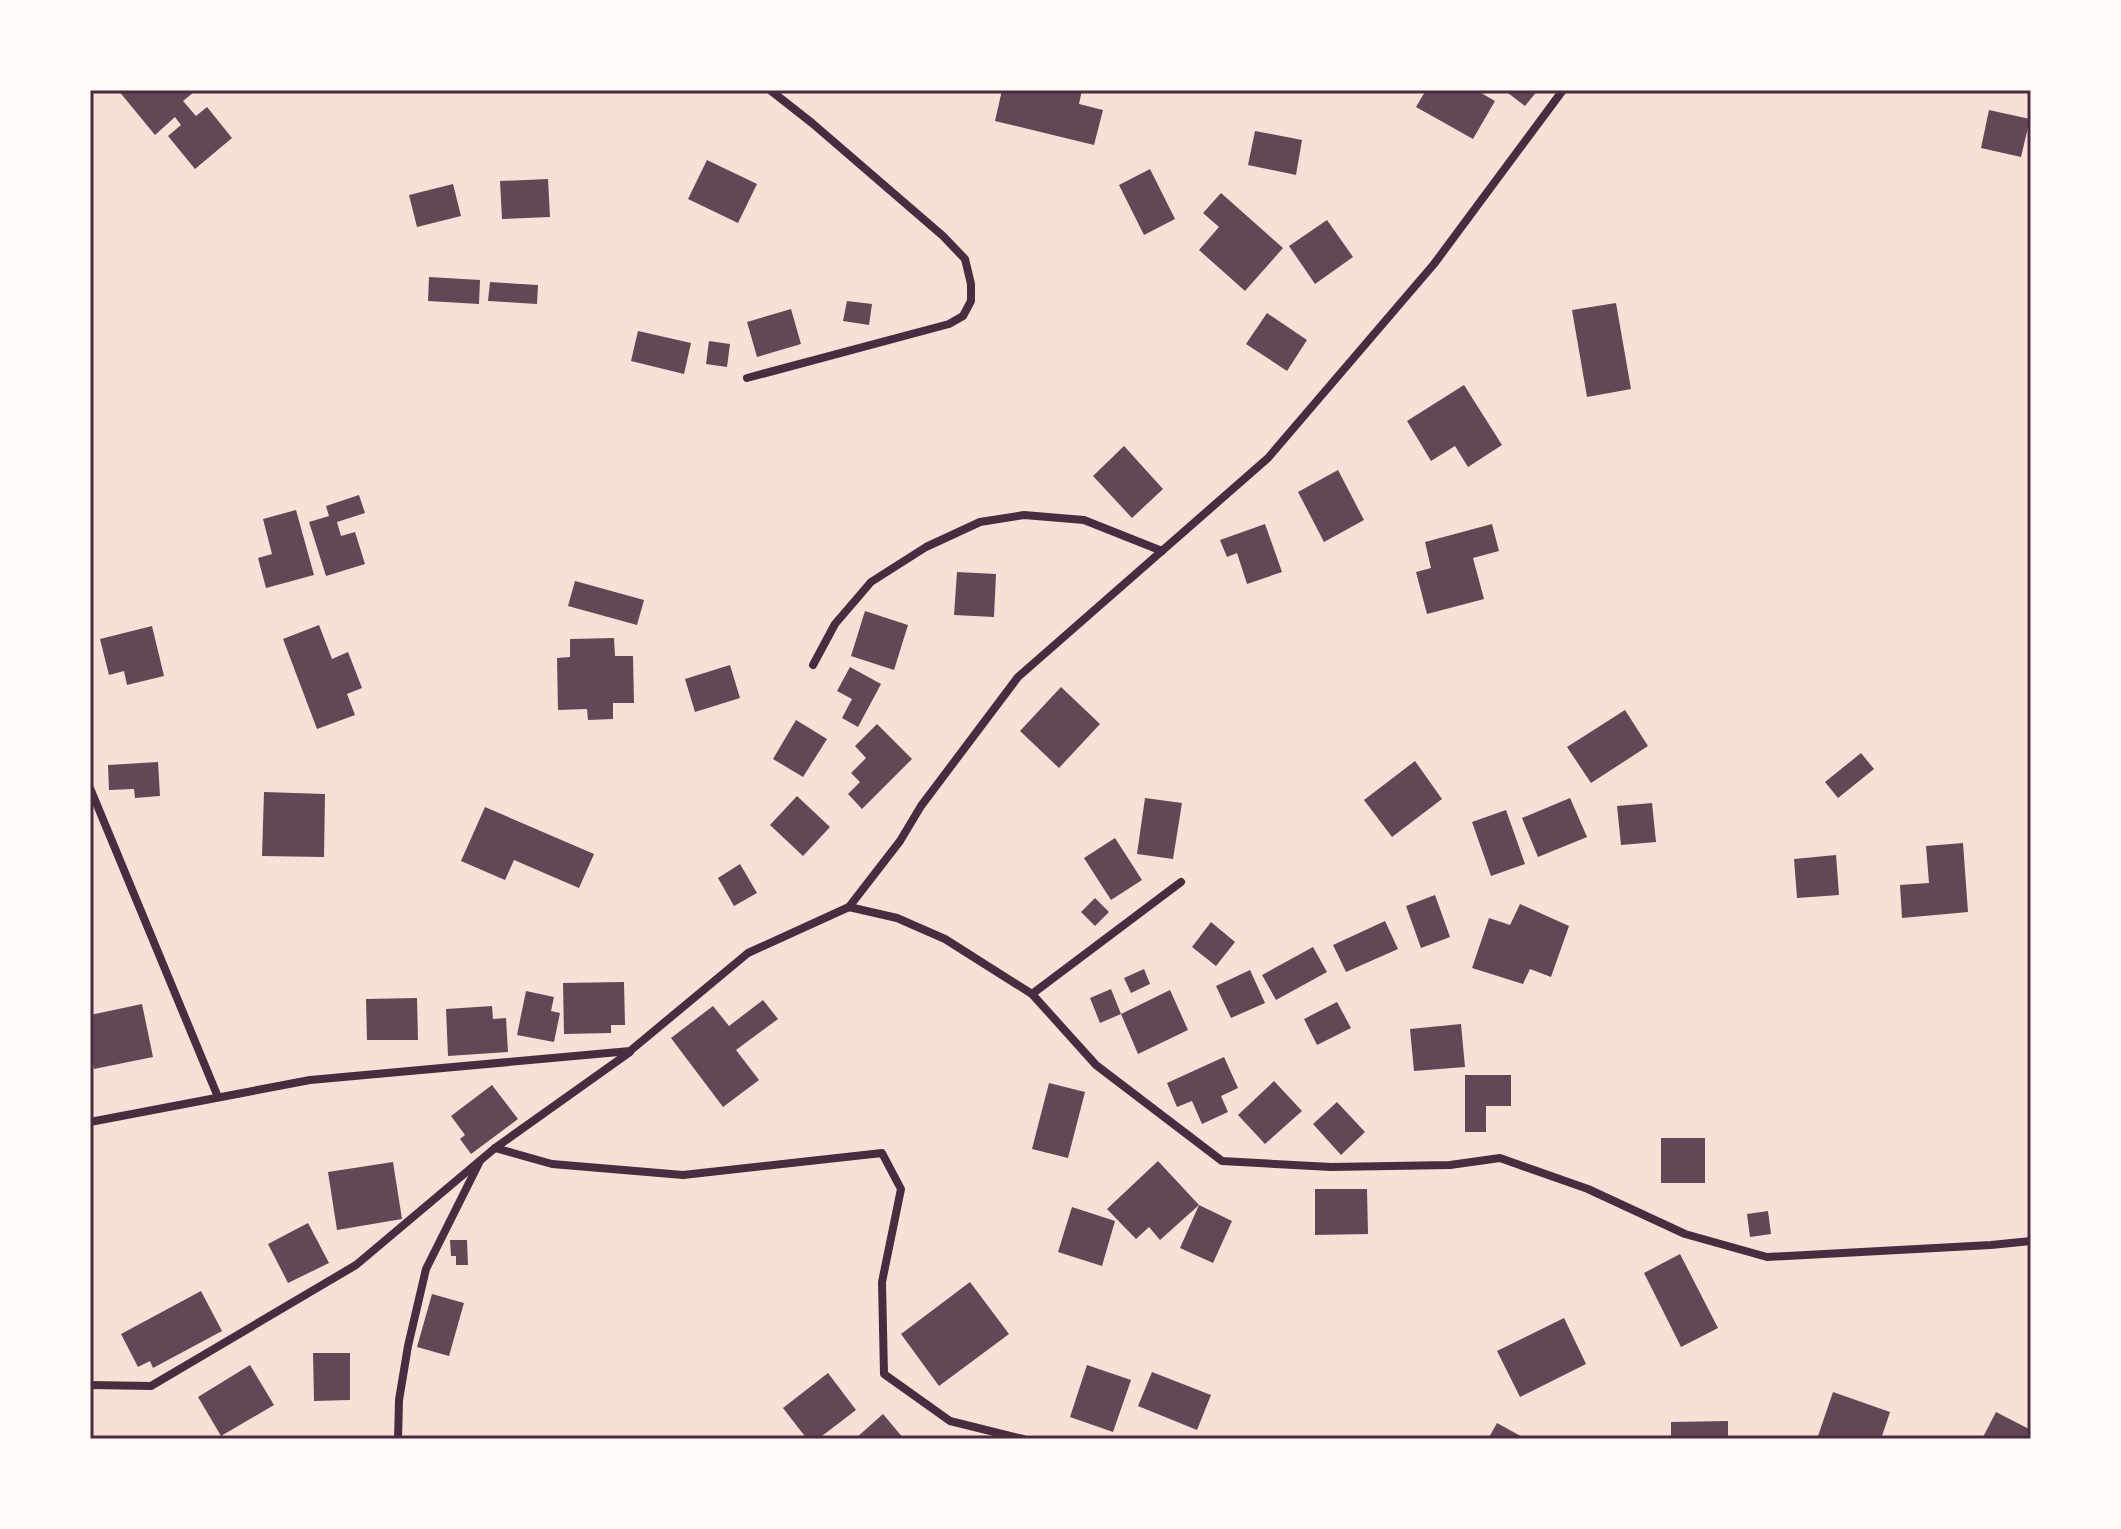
<svg xmlns="http://www.w3.org/2000/svg" width="2121" height="1529" viewBox="0 0 2121 1529" font-family="Roboto,sans-serif">
<style>
.building{fill:#644757}
.lines{fill:none;stroke-linecap:round;stroke-linejoin:round}
.minor{stroke:#4a2c40;stroke-width:8}
.neatline{fill:none;stroke:#4a2c40;stroke-width:3}
</style>
<rect width="100%" height="100%" fill="#f7e1d7"/>
<!-- building -->
<g class="building">
<polygon points="118,90 192,90 194,92 183,101 196,116 207,107 232,138 195,169 168,136 181,125 175,117 155,135"/>
<polygon points="1002,90 1082,90 1079,104 1103,110 1094,145 995,121"/>
<polygon points="1426,90 1476,90 1495,101 1473,139 1416,107"/>
<polygon points="1504,90 1538,90 1525,106"/>
<polygon points="1989,110 2030,119 2021,157 1981,148"/>
<polygon points="1255,131 1302,140 1296,175 1248,165"/>
<polygon points="707,160 757,184 738,223 688,199"/>
<polygon points="1150,169 1175,219 1144,235 1119,185"/>
<polygon points="548,179 550,217 502,219 500,181"/>
<polygon points="453,184 461,216 417,227 409,195"/>
<polygon points="1221,193 1283,248 1245,291 1199,250 1219,227 1203,213"/>
<polygon points="1327,220 1353,257 1315,284 1289,246"/>
<polygon points="429,277 480,280 479,304 428,301"/>
<polygon points="490,282 538,285 537,304 488,301"/>
<polygon points="847,301 872,304 869,325 843,321"/>
<polygon points="1616,303 1631,389 1587,397 1572,310"/>
<polygon points="791,309 801,344 757,357 747,322"/>
<polygon points="1267,313 1307,340 1287,371 1246,344"/>
<polygon points="638,331 691,343 684,374 631,361"/>
<polygon points="709,341 730,344 727,367 706,364"/>
<polygon points="1464,385 1502,445 1468,467 1455,446 1431,461 1407,421"/>
<polygon points="1124,446 1163,489 1132,518 1093,476"/>
<polygon points="1338,470 1364,520 1324,542 1298,492"/>
<polygon points="359,495 365,513 337,522 341,536 355,532 365,564 326,576 309,522 329,516 326,506"/>
<polygon points="296,510 314,575 266,588 258,558 272,554 263,519"/>
<polygon points="1265,524 1282,572 1247,584 1237,553 1227,557 1220,540"/>
<polygon points="1492,524 1499,551 1473,558 1484,599 1427,614 1416,572 1431,568 1425,542"/>
<polygon points="957,572 996,574 994,617 954,615"/>
<polygon points="575,581 644,600 637,625 568,606"/>
<polygon points="865,611 908,625 894,670 851,656"/>
<polygon points="319,625 332,659 348,652 362,688 347,694 355,715 317,729 283,639"/>
<polygon points="152,626 164,676 127,685 124,671 109,675 100,639"/>
<polygon points="614,638 615,656 633,656 634,703 613,703 613,719 588,720 587,709 558,710 557,658 570,657 570,639"/>
<polygon points="730,665 740,698 695,712 685,679"/>
<polygon points="850,667 881,684 858,727 842,718 852,699 837,691"/>
<polygon points="1061,687 1100,724 1059,768 1020,731"/>
<polygon points="1625,710 1648,746 1591,783 1567,747"/>
<polygon points="796,720 827,739 803,777 773,759"/>
<polygon points="877,724 912,759 862,809 848,794 860,782 851,773 866,758 855,746"/>
<polygon points="1861,753 1874,769 1838,798 1825,782"/>
<polygon points="1415,761 1442,799 1392,837 1364,800"/>
<polygon points="158,762 160,796 135,798 134,789 109,790 108,765"/>
<polygon points="264,792 325,794 324,857 262,856"/>
<polygon points="797,796 830,827 803,856 770,825"/>
<polygon points="1145,798 1182,803 1173,859 1137,854"/>
<polygon points="1570,798 1587,837 1538,857 1522,818"/>
<polygon points="1652,803 1656,842 1621,845 1617,806"/>
<polygon points="485,807 594,854 579,888 514,860 505,880 461,861"/>
<polygon points="1506,810 1525,864 1491,876 1472,822"/>
<polygon points="1115,838 1142,880 1111,900 1084,858"/>
<polygon points="1963,843 1968,912 1902,918 1900,885 1929,883 1926,846"/>
<polygon points="1836,855 1839,895 1797,898 1794,859"/>
<polygon points="740,864 757,893 734,906 718,878"/>
<polygon points="1435,895 1450,937 1421,948 1406,906"/>
<polygon points="1095,898 1109,912 1095,926 1081,912"/>
<polygon points="1520,904 1569,926 1551,977 1530,969 1523,984 1472,968 1489,918 1510,925"/>
<polygon points="1385,921 1398,949 1346,972 1333,945"/>
<polygon points="1211,922 1235,942 1216,966 1192,947"/>
<polygon points="1313,947 1327,972 1276,1000 1262,975"/>
<polygon points="1144,969 1150,984 1131,993 1124,978"/>
<polygon points="1250,970 1265,1003 1231,1018 1216,986"/>
<polygon points="624,982 625,1025 611,1025 611,1033 564,1034 563,983"/>
<polygon points="1111,989 1121,1014 1100,1023 1090,998"/>
<polygon points="1170,990 1188,1030 1138,1054 1121,1014"/>
<polygon points="526,991 554,997 551,1011 560,1013 554,1042 517,1035"/>
<polygon points="417,998 418,1040 367,1040 366,999"/>
<polygon points="763,1000 778,1019 736,1050 759,1080 723,1107 671,1038 713,1006 729,1026"/>
<polygon points="1337,1002 1351,1028 1317,1045 1304,1019"/>
<polygon points="142,1004 153,1057 94,1069 93,1063 90,1063 90,1015"/>
<polygon points="492,1006 493,1019 506,1018 508,1052 448,1056 446,1009"/>
<polygon points="1461,1024 1465,1067 1414,1071 1410,1029"/>
<polygon points="1224,1057 1238,1088 1221,1096 1228,1112 1202,1124 1192,1101 1177,1107 1167,1083"/>
<polygon points="1465,1075 1511,1075 1511,1106 1486,1106 1486,1132 1465,1132"/>
<polygon points="1274,1081 1302,1111 1265,1144 1238,1115"/>
<polygon points="1049,1083 1085,1092 1068,1158 1032,1149"/>
<polygon points="492,1085 518,1119 471,1154 460,1139 465,1135 451,1116"/>
<polygon points="1337,1102 1365,1132 1341,1155 1313,1124"/>
<rect x="1661" y="1138" width="44" height="45"/>
<polygon points="1158,1161 1199,1205 1160,1240 1149,1227 1136,1239 1107,1209"/>
<polygon points="393,1162 402,1219 337,1230 328,1172"/>
<polygon points="1315,1189 1367,1189 1368,1234 1315,1235"/>
<polygon points="1199,1205 1232,1221 1213,1263 1180,1248"/>
<polygon points="1072,1207 1115,1221 1102,1266 1058,1252"/>
<polygon points="1768,1211 1771,1234 1750,1237 1747,1214"/>
<polygon points="308,1223 329,1263 288,1283 268,1244"/>
<polygon points="450,1240 467,1240 468,1265 456,1265 456,1256 451,1256"/>
<polygon points="1680,1254 1718,1328 1681,1347 1644,1273"/>
<polygon points="970,1282 1009,1334 939,1386 901,1334"/>
<polygon points="201,1291 222,1331 153,1368 150,1361 138,1367 121,1334"/>
<polygon points="432,1294 464,1303 449,1356 417,1347"/>
<polygon points="1564,1318 1586,1364 1520,1397 1497,1351"/>
<polygon points="313,1353 350,1353 350,1400 314,1401"/>
<polygon points="250,1365 274,1405 221,1436 198,1397"/>
<polygon points="1087,1365 1131,1380 1113,1432 1070,1417"/>
<polygon points="1152,1372 1211,1395 1197,1430 1138,1406"/>
<polygon points="828,1373 856,1410 818,1439 807,1439 783,1408"/>
<polygon points="1833,1392 1890,1412 1881,1439 1817,1439"/>
<polygon points="1996,1412 2031,1430 2031,1439 1982,1439"/>
<polygon points="883,1414 904,1439 855,1439"/>
<polygon points="1728,1421 1728,1439 1671,1439 1671,1422"/>
<polygon points="1497,1423 1526,1439 1488,1439"/>
</g>
<g class="lines">
<!-- minor -->
<g class="minor">
<polyline points="747,378 949,324 963,316 971,301 971,284 965,259 943,236 812,123 770,90"/>
<polyline points="813,665 835,624 871,582 926,547 980,522 1024,515 1084,520 1162,551"/>
<polyline points="90,788 218,1097"/>
<polyline points="849,907 900,841 921,806 1018,677 1268,458 1434,264 1563,90"/>
<polyline points="1032,994 1181,882"/>
<polyline points="90,1122 310,1080 630,1051 748,953 849,907 897,918 945,939 1032,994 1096,1065 1222,1161 1331,1167 1450,1165 1500,1158 1588,1189 1685,1234 1767,1257 1991,1245 2031,1241"/>
<polyline points="495,1148 552,1164 683,1175 882,1153 901,1189 882,1282 884,1374 950,1421 1023,1439"/>
<polyline points="90,1385 151,1386 356,1265 495,1148 630,1052"/>
<polyline points="398,1439 399,1400 408,1346 426,1269 479,1163"/>
</g>
</g>
<!-- border -->
<rect width="2121" height="1529" fill="none" stroke="#fffaf5" stroke-width="184"/>
<rect x="92" y="92" width="1937" height="1345" class="neatline"/>
</svg>
